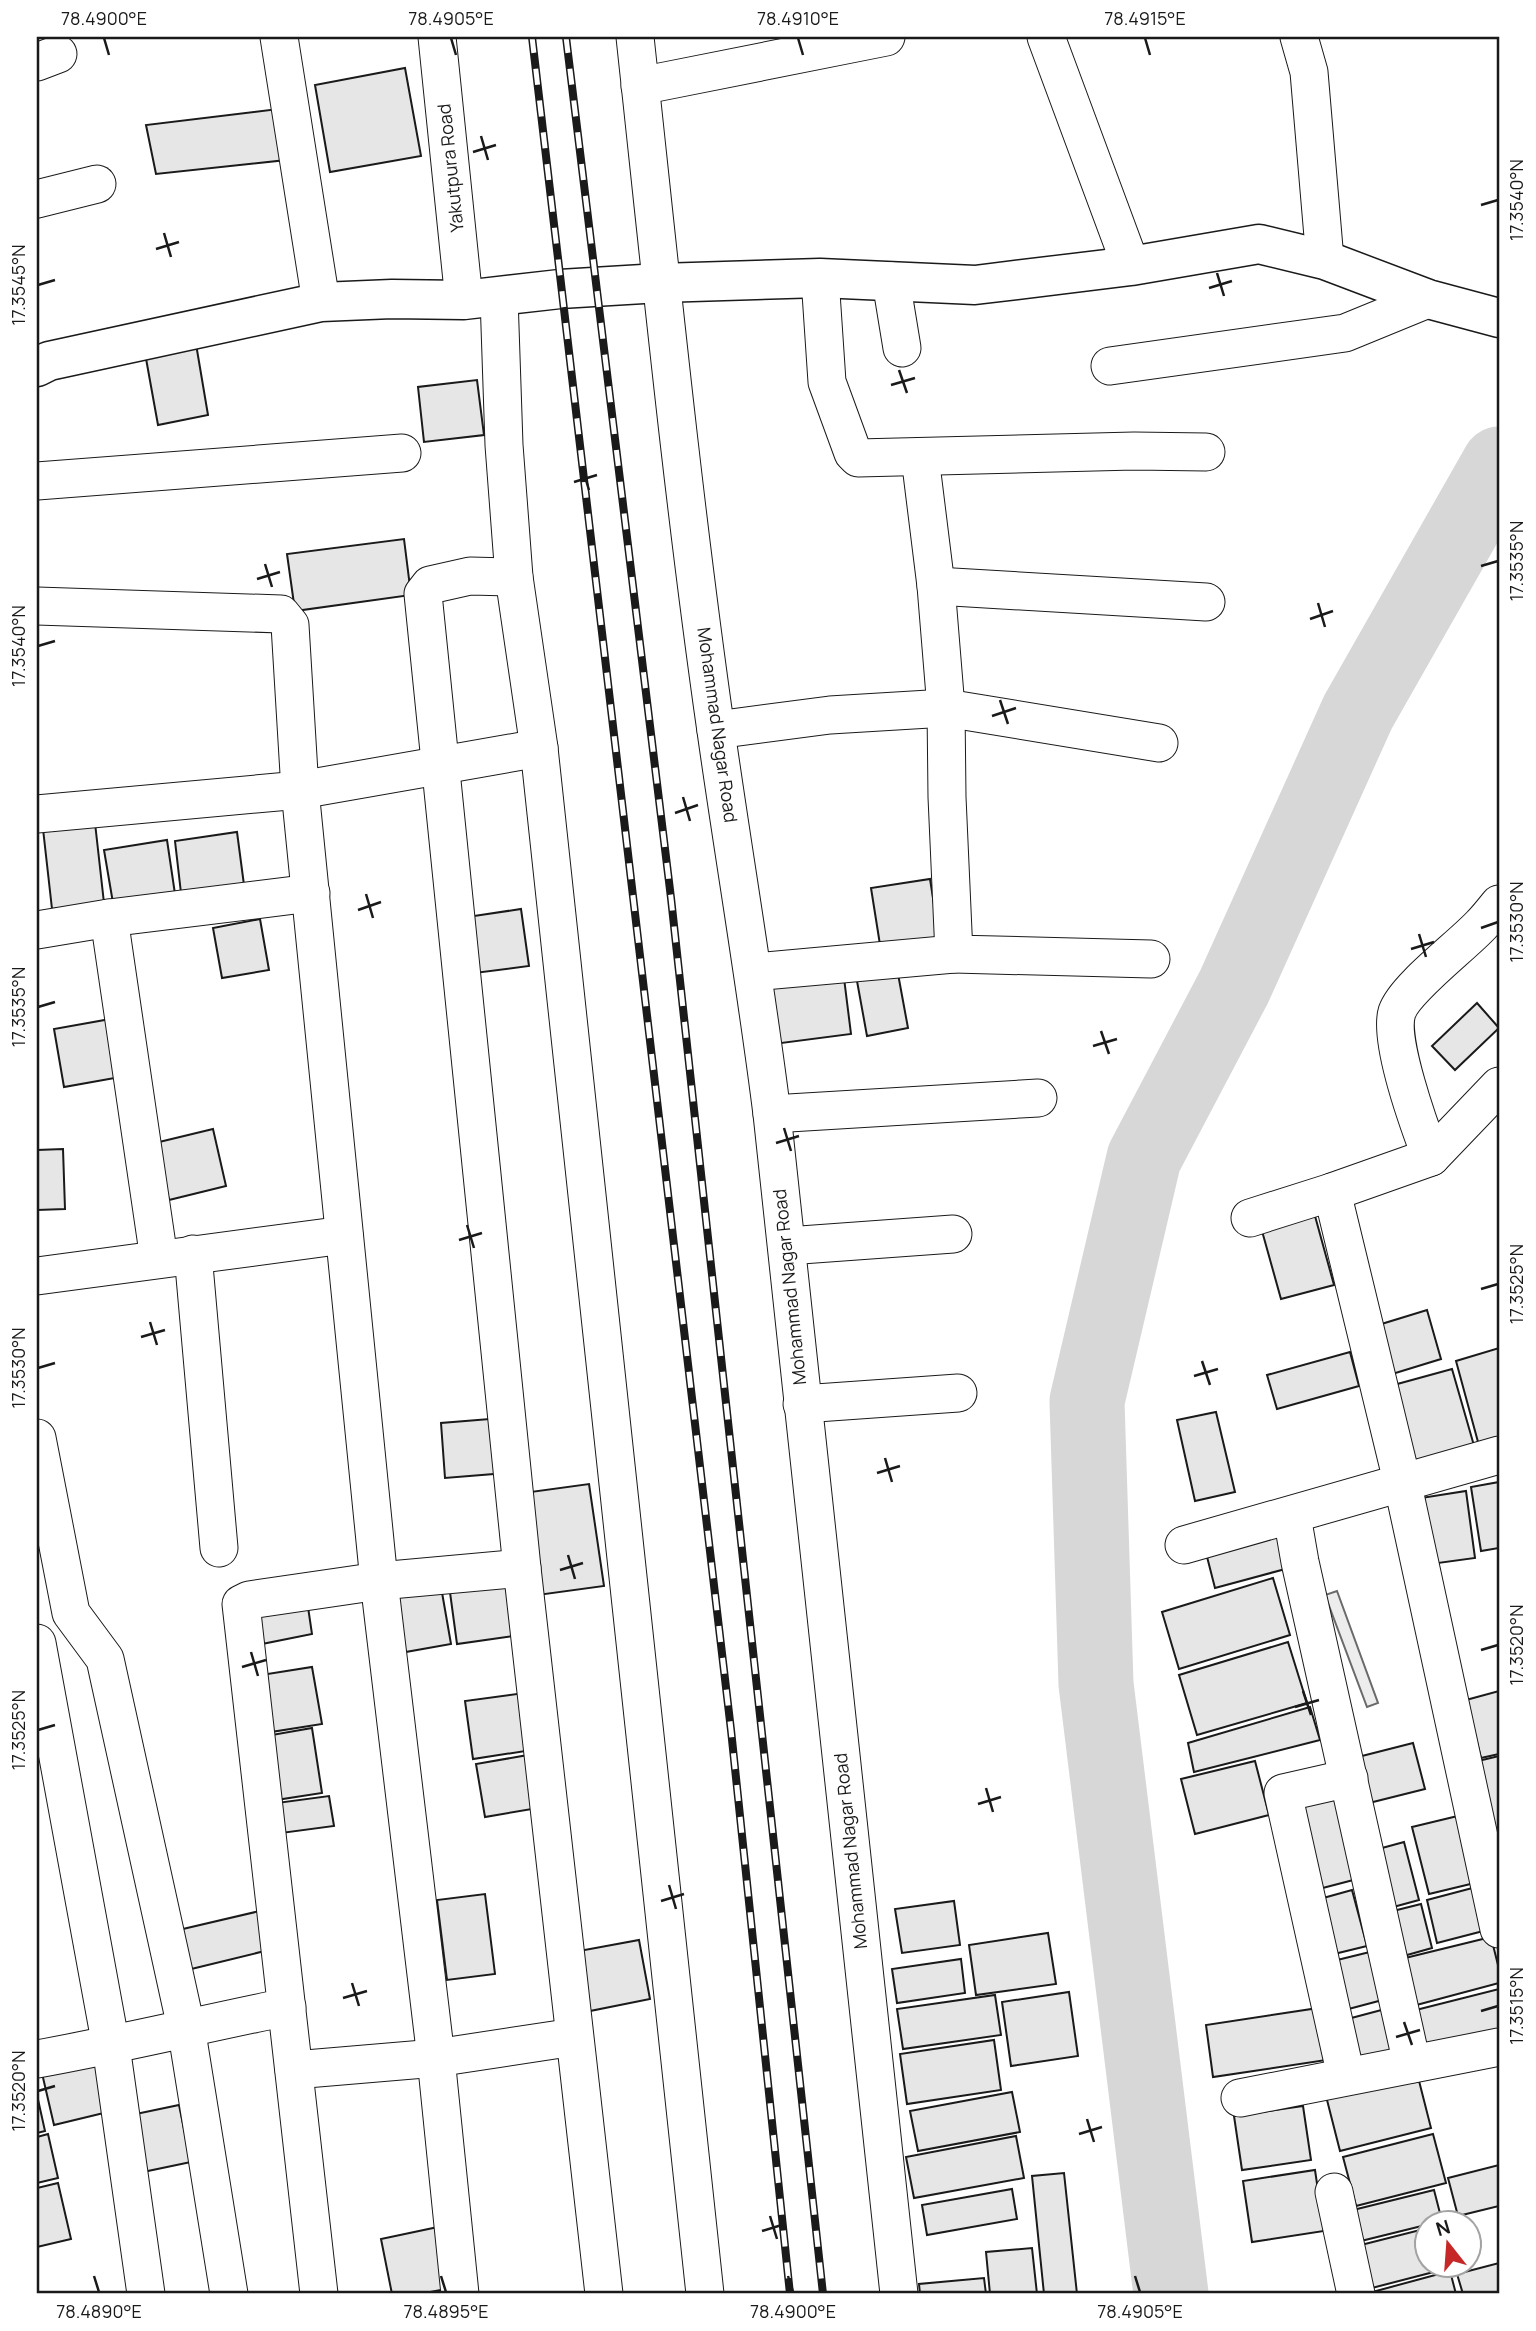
<svg xmlns="http://www.w3.org/2000/svg" width="1536" height="2331" viewBox="0 0 1536 2331" font-family="Manrope,sans-serif">
<style>
.built{fill:#ededed;stroke:#6a6a6a;stroke-width:2}
.lines{fill:none;stroke-linecap:round;stroke-linejoin:round}
.river{stroke:#d7d7d7;stroke-width:75}
.building{fill:#e6e6e6;stroke:#1a1a1a;stroke-width:2}
.street-casing{stroke:#1a1a1a;stroke-width:39}
.secondary-casing{stroke:#1a1a1a;stroke-width:41}
.street{stroke:#fff;stroke-width:37}
.secondary{stroke:#fff;stroke-width:38}
.rail-casing{stroke:#1a1a1a;stroke-width:8}
.rail{stroke:#fff;stroke-width:5;stroke-dasharray:16;stroke-linecap:butt}
.ticks{fill:none;stroke:#1a1a1a;stroke-width:2.5}
.labels{text-anchor:middle;stroke-width:5;stroke-linejoin:round;paint-order:stroke}
.street-label{font-size:18px;fill:#1a1a1a;stroke:#fff}
.neatline{fill:none;stroke:#1a1a1a;stroke-width:2.5}
.ticks-label{font-size:18px;text-anchor:middle;fill:#1a1a1a}
</style>
<rect width="100%" height="100%" fill="#fff"/>
<!-- built -->
<polygon class="built" points="1337,1591 1378,1703 1367,1707 1325,1595"/>
<g class="lines">
<!-- river -->
<polyline class="river" points="1171,2294 1096,1684 1087,1401 1144,1158 1234,987 1358,712 1499,464"/>
</g>
<!-- building -->
<g class="building">
<polygon points="405,68 421,156 330,172 315,85"/>
<polygon points="278,109 286,160 156,174 146,125"/>
<polygon points="196,344 208,415 158,425 145,353"/>
<polygon points="477,380 484,435 424,442 418,387"/>
<polygon points="404,539 411,595 295,611 287,554"/>
<polygon points="94,814 104,903 52,909 42,820"/>
<polygon points="237,832 244,885 181,893 175,841"/>
<polygon points="167,840 175,894 113,903 104,850"/>
<polygon points="930,879 940,942 881,951 871,888"/>
<polygon points="521,909 529,966 475,973 467,917"/>
<polygon points="260,919 269,970 222,978 213,928"/>
<polygon points="896,963 908,1028 867,1036 855,970"/>
<polygon points="844,978 851,1034 774,1044 768,988"/>
<polygon points="1477,1003 1499,1028 1455,1070 1432,1046"/>
<polygon points="116,1018 126,1076 64,1087 54,1029"/>
<polygon points="213,1129 226,1186 169,1200 155,1143"/>
<polygon points="63,1149 65,1209 37,1210 37,1150"/>
<polygon points="1315,1216 1334,1285 1281,1299 1262,1231"/>
<polygon points="1427,1310 1441,1359 1389,1375 1375,1326"/>
<polygon points="1499,1348 1499,1448 1481,1453 1456,1361"/>
<polygon points="1350,1352 1359,1386 1277,1409 1267,1375"/>
<polygon points="1452,1369 1477,1456 1414,1473 1390,1386"/>
<polygon points="1216,1412 1235,1492 1195,1501 1177,1420"/>
<polygon points="502,1418 506,1473 445,1478 441,1423"/>
<polygon points="1499,1482 1499,1548 1481,1551 1471,1487"/>
<polygon points="589,1484 604,1586 538,1595 523,1493"/>
<polygon points="1466,1491 1475,1558 1431,1564 1421,1498"/>
<polygon points="1279,1527 1289,1568 1215,1588 1204,1545"/>
<polygon points="507,1577 514,1636 457,1644 449,1585"/>
<polygon points="1273,1578 1290,1635 1179,1669 1162,1612"/>
<polygon points="440,1581 451,1644 400,1653 389,1589"/>
<polygon points="308,1607 312,1634 257,1645 252,1618"/>
<polygon points="1288,1642 1307,1703 1197,1735 1179,1675"/>
<polygon points="312,1667 322,1724 271,1732 261,1675"/>
<polygon points="1499,1691 1499,1754 1481,1758 1466,1700"/>
<polygon points="524,1693 532,1750 473,1759 465,1701"/>
<polygon points="1310,1707 1320,1740 1194,1772 1188,1743"/>
<polygon points="312,1728 322,1793 276,1800 266,1736"/>
<polygon points="1413,1743 1425,1789 1365,1804 1354,1758"/>
<polygon points="528,1755 538,1808 485,1817 476,1764"/>
<polygon points="1499,1756 1499,1828 1494,1829 1478,1761"/>
<polygon points="1255,1761 1269,1815 1195,1834 1181,1779"/>
<polygon points="1339,1794 1361,1878 1315,1890 1294,1805"/>
<polygon points="329,1796 334,1826 274,1834 269,1804"/>
<polygon points="1466,1814 1483,1881 1429,1894 1412,1827"/>
<polygon points="1404,1842 1419,1900 1386,1909 1371,1851"/>
<polygon points="1480,1886 1491,1929 1437,1943 1427,1900"/>
<polygon points="1352,1890 1367,1946 1330,1955 1316,1900"/>
<polygon points="485,1894 495,1974 447,1980 437,1900"/>
<polygon points="954,1901 960,1945 902,1953 895,1909"/>
<polygon points="1421,1904 1432,1948 1400,1957 1389,1912"/>
<polygon points="264,1910 273,1949 179,1972 170,1932"/>
<polygon points="1048,1933 1056,1984 976,1995 969,1945"/>
<polygon points="1491,1937 1499,1969 1499,1983 1409,2007 1397,1960"/>
<polygon points="639,1940 650,1999 590,2011 579,1951"/>
<polygon points="1378,1950 1390,1998 1341,2011 1329,1962"/>
<polygon points="961,1959 965,1993 897,2003 892,1969"/>
<polygon points="1499,1989 1499,2035 1420,2056 1408,2012"/>
<polygon points="1069,1992 1078,2056 1011,2066 1002,2002"/>
<polygon points="995,1995 1001,2035 903,2049 897,2009"/>
<polygon points="1325,2007 1333,2059 1213,2077 1206,2025"/>
<polygon points="1389,2008 1402,2060 1353,2072 1340,2021"/>
<polygon points="994,2040 1001,2090 907,2104 900,2054"/>
<polygon points="98,2055 112,2111 54,2125 41,2069"/>
<polygon points="1417,2073 1431,2128 1340,2151 1326,2096"/>
<polygon points="1012,2092 1020,2132 918,2151 910,2111"/>
<polygon points="37,2095 45,2131 37,2133"/>
<polygon points="179,2105 191,2162 143,2172 131,2115"/>
<polygon points="1303,2106 1311,2160 1242,2170 1234,2116"/>
<polygon points="48,2134 58,2178 37,2183 37,2137"/>
<polygon points="1433,2134 1446,2183 1356,2206 1343,2157"/>
<polygon points="1016,2136 1024,2178 914,2198 906,2157"/>
<polygon points="1499,2165 1499,2206 1458,2216 1448,2178"/>
<polygon points="1315,2170 1324,2231 1252,2242 1243,2181"/>
<polygon points="1064,2173 1077,2294 1044,2294 1032,2176"/>
<polygon points="58,2183 71,2239 37,2247 37,2188"/>
<polygon points="1012,2189 1017,2219 927,2235 922,2205"/>
<polygon points="1434,2190 1442,2221 1361,2241 1353,2210"/>
<polygon points="438,2227 451,2288 420,2294 392,2294 381,2239"/>
<polygon points="1428,2228 1428,2264 1452,2264 1453,2267 1368,2289 1357,2246"/>
<polygon points="1032,2248 1037,2294 990,2294 986,2252"/>
<polygon points="1499,2263 1499,2294 1463,2294 1457,2274"/>
<polygon points="1450,2271 1456,2294 1365,2294"/>
<polygon points="984,2278 986,2294 920,2294 919,2284"/>
</g>
<g class="lines">
<!-- street casing -->
<g class="street-casing">
<g id="street">
<polyline points="279,37 321,302"/>
<polyline points="437,37 464,300"/>
<path d="M 635,37 C 660,268 683,500 716,731 C 734,858 756,986 772,1114 L 899,2294"/>
<polyline points="1046,37 1131,266"/>
<polyline points="1299,37 1309,72 1325,260"/>
<polyline points="37,62 58,54"/>
<polyline points="640,86 886,37"/>
<polyline points="37,199 97,184"/>
<polyline points="820,278 827,382 853,453 858,458 1134,451 1206,452"/>
<polyline points="891,281 902,348"/>
<polyline points="499,297 504,445 514,577 539,748 705,2294"/>
<polyline points="1110,366 1345,333 1428,299"/>
<polyline points="920,457 936,586 946,708 947,797 954,954 1151,959"/>
<polyline points="37,481 402,453"/>
<polyline points="514,577 470,576 430,585 423,594 522,1568 604,2294"/>
<polyline points="936,586 1206,602"/>
<polyline points="37,606 281,614 290,625 300,790 379,1581 436,2058 460,2294"/>
<polyline points="716,730 830,715 946,708 1159,743"/>
<polyline points="37,814 300,790 539,748"/>
<polyline points="109,918 159,1259"/>
<polyline points="37,930 109,918 311,893"/>
<polyline points="754,972 954,954"/>
<polyline points="772,1114 1038,1098"/>
<path d="M 1431,1157 C 1420,1128 1388,1040 1397,1012 C 1405,988 1463,945 1482,924 C 1488,918 1494,910 1499,904"/>
<polyline points="1332,1192 1402,1481 1499,1929"/>
<polyline points="1250,1218 1332,1192 1431,1157 1499,1086"/>
<polyline points="787,1246 953,1234"/>
<polyline points="193,1254 219,1548"/>
<polyline points="37,1276 344,1235"/>
<polyline points="802,1404 958,1393"/>
<polyline points="37,1438 71,1613 105,1659 186,2027 229,2294"/>
<polyline points="1292,1516 1300,1562 1412,2064"/>
<polyline points="1184,1545 1499,1455"/>
<polyline points="37,1643 111,2046 146,2294"/>
<path d="M 37,2059 C 121,2044 203,2024 287,2007"/>
<polyline points="294,2070 436,2058 574,2037"/>
<polyline points="1346,2076 1283,1793 1349,1778"/>
<polyline points="1240,2098 1499,2047"/>
<polyline points="1334,2192 1356,2294"/>
<polyline points="319,2294 241,1604 249,1600 379,1581 522,1568"/>
</g>
</g>
<!-- secondary casing -->
<g class="secondary-casing">
<polyline id="secondary" points="37,367 49,361 321,302 392,299 464,300 560,289 660,283 820,278 975,285 1131,266 1259,244 1325,260 1428,299 1499,318"/>
</g>
<!-- street -->
<use href="#street" class="street"/>
<!-- secondary -->
<use href="#secondary" class="secondary"/>
<!-- rail casing -->
<g class="rail-casing">
<g id="rail">
<polyline points="532,37 731,1730 790,2294"/>
<polyline points="566,37 671,898 823,2294"/>
</g>
</g>
<!-- rail -->
<use href="#rail" class="rail"/>
</g>
<!-- ticks -->
<path class="ticks" d="M 104,38 L 109,55M 451,38 L 456,55M 798,38 L 803,55M 1145,38 L 1150,55M 481,136 L 488,160M 473,152 L 496,145M 1481,205 L 1498,200M 164,233 L 171,257M 156,249 L 179,242M 1217,273 L 1224,296M 38,285 L 55,280M 1209,288 L 1232,281M 899,370 L 907,393M 891,385 L 915,378M 582,467 L 589,490M 574,482 L 597,475M 265,564 L 272,587M 1481,566 L 1498,561M 257,579 L 280,572M 1318,603 L 1325,627M 1310,619 L 1333,611M 38,646 L 55,641M 1000,700 L 1008,724M 992,716 L 1016,708M 683,797 L 690,821M 675,813 L 698,805M 366,894 L 373,918M 358,910 L 381,902M 1481,928 L 1498,922M 1419,934 L 1426,957M 1411,949 L 1434,942M 38,1007 L 55,1002M 1101,1031 L 1109,1054M 1093,1046 L 1117,1039M 784,1128 L 791,1151M 776,1143 L 799,1136M 467,1225 L 474,1248M 459,1240 L 482,1233M 1481,1289 L 1498,1284M 150,1322 L 157,1345M 141,1337 L 165,1330M 1202,1361 L 1210,1385M 38,1368 L 55,1363M 1194,1376 L 1218,1369M 885,1458 L 892,1482M 877,1473 L 900,1466M 568,1555 L 575,1579M 560,1570 L 583,1563M 1481,1650 L 1498,1645M 251,1652 L 258,1676M 242,1667 L 266,1660M 1303,1691 L 1311,1715M 1295,1707 L 1319,1700M 38,1730 L 55,1725M 986,1788 L 993,1812M 978,1804 L 1001,1797M 669,1885 L 676,1909M 661,1901 L 684,1894M 352,1983 L 359,2006M 343,1998 L 367,1991M 1481,2011 L 1498,2006M 1404,2022 L 1412,2045M 1396,2037 L 1420,2030M 38,2091 L 55,2086M 1087,2119 L 1094,2142M 1079,2134 L 1102,2127M 770,2216 L 777,2239M 762,2231 L 785,2224M 94,2276 L 99,2292M 441,2276 L 446,2292M 788,2276 L 793,2292M 1135,2276 L 1140,2292"/>
<g class="labels">
<!-- street labels -->
<g class="street-label">
<text transform="translate(451 168) rotate(-96)" y="6">Yakutpura Road</text>
<text transform="translate(717 725) rotate(82)" y="6">Mohammad Nagar Road</text>
<text transform="translate(790 1287) rotate(-96)" y="6">Mohammad Nagar Road</text>
<text transform="translate(851 1851) rotate(-96)" y="6">Mohammad Nagar Road</text>
</g>
</g>
<!-- border -->
<rect width="1536" height="2331" fill="none" stroke="#ffffff" stroke-width="77"/>
<!-- north arrow -->
<g transform="translate(1448 2244) rotate(343)"><circle r="33" fill="#ffffff" stroke="#a3a3a3" stroke-width="2"/>
<path d="M0-5L12 26L0 18L-12 26Z" fill="#c62828"/>
<text y="-10" font-size="19" font-weight="bold" text-anchor="middle" fill="#1a1a1a">N</text>
</g>
<rect x="38" y="38" width="1460" height="2254" class="neatline"/>
<g class="ticks-label">
<text x="104" y="25">78.4900°E</text>
<text x="451" y="25">78.4905°E</text>
<text x="798" y="25">78.4910°E</text>
<text x="1145" y="25">78.4915°E</text>
<text transform="translate(1517 200) rotate(-90)" y="6">17.3540°N</text>
<text transform="translate(19 285) rotate(-90)" y="6">17.3545°N</text>
<text transform="translate(1517 561) rotate(-90)" y="6">17.3535°N</text>
<text transform="translate(19 646) rotate(-90)" y="6">17.3540°N</text>
<text transform="translate(1517 922) rotate(-90)" y="6">17.3530°N</text>
<text transform="translate(19 1007) rotate(-90)" y="6">17.3535°N</text>
<text transform="translate(1517 1284) rotate(-90)" y="6">17.3525°N</text>
<text transform="translate(19 1368) rotate(-90)" y="6">17.3530°N</text>
<text transform="translate(1517 1645) rotate(-90)" y="6">17.3520°N</text>
<text transform="translate(19 1730) rotate(-90)" y="6">17.3525°N</text>
<text transform="translate(1517 2006) rotate(-90)" y="6">17.3515°N</text>
<text transform="translate(19 2091) rotate(-90)" y="6">17.3520°N</text>
<text x="99" y="2318">78.4890°E</text>
<text x="446" y="2318">78.4895°E</text>
<text x="793" y="2318">78.4900°E</text>
<text x="1140" y="2318">78.4905°E</text>
</g>
</svg>
